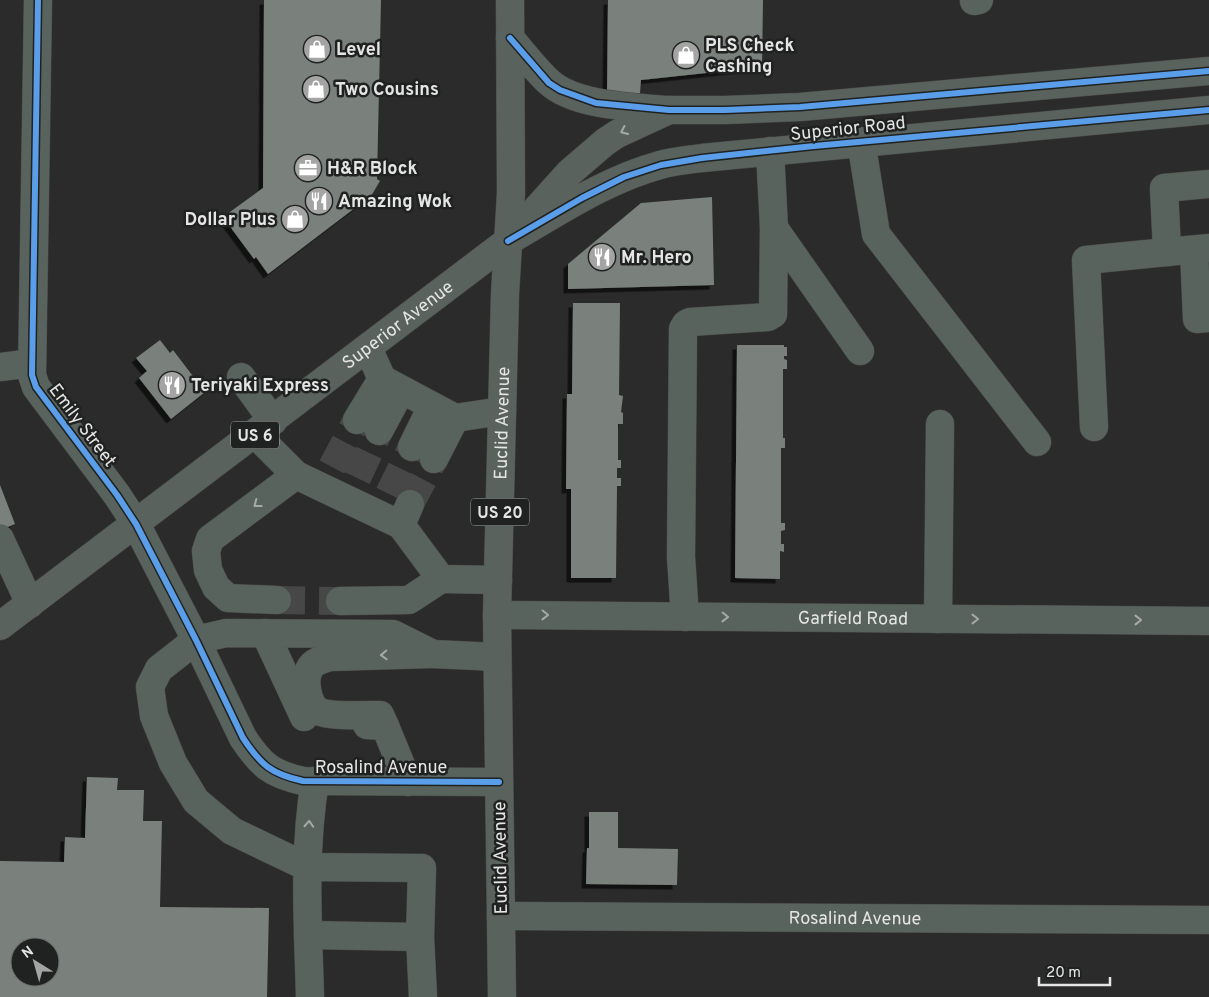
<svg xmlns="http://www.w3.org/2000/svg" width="1209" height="997" viewBox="0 0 1209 997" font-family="Overpass,sans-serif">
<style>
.building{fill:#7a817c;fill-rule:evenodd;filter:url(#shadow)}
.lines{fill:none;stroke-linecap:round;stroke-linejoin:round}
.minor-tunnel{stroke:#464746;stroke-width:28;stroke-dasharray:28 14;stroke-linecap:butt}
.minor-casing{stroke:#484948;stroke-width:29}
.major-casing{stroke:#484948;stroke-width:29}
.minor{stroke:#59635d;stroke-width:28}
.major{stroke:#59625d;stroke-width:28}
.cycleway-casing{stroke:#202221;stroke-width:9}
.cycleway{stroke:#5a9eea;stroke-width:6}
.oneway{stroke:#a5aaa7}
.labels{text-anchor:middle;stroke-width:5;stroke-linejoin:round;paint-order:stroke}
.shield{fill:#202221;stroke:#a9aaaa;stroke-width:1}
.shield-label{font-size:16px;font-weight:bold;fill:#e4e5e4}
.poi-label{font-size:18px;font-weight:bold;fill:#e4e5e4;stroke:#202221;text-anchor:start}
.street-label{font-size:18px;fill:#e4e5e4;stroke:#202221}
</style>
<defs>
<filter id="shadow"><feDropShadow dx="-4.5" dy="4.5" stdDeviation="0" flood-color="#0009"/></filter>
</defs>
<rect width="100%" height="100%" fill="#2a2b2a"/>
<!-- building -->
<g class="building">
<polygon points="264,0 381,0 377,179 380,181 367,203 364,201 268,274 256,257 254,259 223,217 263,188"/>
<polygon points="608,0 763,0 762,67 641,80 640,93 607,96"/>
<polygon points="712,197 714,285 568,289 568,264 641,203"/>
<polygon points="573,303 620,303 619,395 623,396 621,412 623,413 623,424 618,424 618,460 621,460 621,468 617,468 617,478 621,478 621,486 617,486 616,578 571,578 571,489 566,489 567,394 572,394"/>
<polygon points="160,340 170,353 173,350 205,392 171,419 139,378 147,371 136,358"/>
<polygon points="737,345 784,345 784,347 787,347 787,356 784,356 784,359 787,360 787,369 783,369 783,438 785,438 785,448 781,448 781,523 785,523 785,530 781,531 781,544 784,544 784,552 780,551 780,579 735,578"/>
<polygon points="0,485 15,524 0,530"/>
<path d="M 87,777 L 118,778 L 117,790 L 144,790 L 143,821 L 162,821 L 160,907 L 269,908 L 267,997 L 0,997 L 0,861 L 64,862 L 65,837 L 85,838 ZM 20,947 L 50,947 L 50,977 L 20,977 Z"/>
<polygon points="589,812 618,812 618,848 678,849 677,885 586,884 587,848 589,848"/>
</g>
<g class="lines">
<!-- minor-tunnel -->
<g class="minor-tunnel">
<polyline points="332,467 357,420"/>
<polyline points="357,478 379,431"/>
<polyline points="389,494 412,447"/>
<polyline points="410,504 434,459"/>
<polyline points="277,600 340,601"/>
</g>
<!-- minor casing -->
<g class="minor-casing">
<g id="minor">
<path d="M 38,0 L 32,375 L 36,387 L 117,495 L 136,524 L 196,640 L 243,738 C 261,765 271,774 303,781 L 499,782"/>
<polyline points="974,1 979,0"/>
<polyline points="861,141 876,234 1037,442"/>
<polyline points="1209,184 1164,188 1167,252 1209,248"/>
<polyline points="774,228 860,351"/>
<polyline points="1194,250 1197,319 1209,318"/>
<polyline points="368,348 382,379 455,418 502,411"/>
<polyline points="0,367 32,363"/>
<polyline points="241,377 273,421"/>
<polyline points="357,420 382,379"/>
<polyline points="1094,427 1086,260 1167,252"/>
<polyline points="379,431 401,390"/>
<polyline points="255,434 296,475 401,525 441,579 498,580"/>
<polyline points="412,447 432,406"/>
<polyline points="434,459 455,418"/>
<polyline points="401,525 410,504"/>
<polyline points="0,539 30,604"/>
<polyline points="277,600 228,598 216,587 208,570 206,551 210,539 296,475"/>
<polyline points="340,601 409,600 441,579"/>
<path id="s1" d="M 497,615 L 1209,621"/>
<polyline points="685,617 681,557 683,329 686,324 690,322 768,317 773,314 774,228 770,151"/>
<polyline points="938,619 940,424"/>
<polyline points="265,633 304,717"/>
<polyline points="367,725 385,726 408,782"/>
<path d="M 385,726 L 380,715 C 367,715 329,717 318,711 C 307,704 303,679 310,668 C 314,661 323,659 330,657 L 431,654"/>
<path id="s2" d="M 501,916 L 1209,920"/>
<polyline points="308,935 420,937"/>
<path d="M 310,997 C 308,925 303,853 315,781"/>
<polyline points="423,997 420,937 422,868 307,867 232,831 196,801 173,763 154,716 150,687 159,669 196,640 226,633 393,634 433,654 497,657"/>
</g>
</g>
<!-- major casing -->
<g class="major-casing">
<g id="major">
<path d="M 510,38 C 523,53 535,69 549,82 C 575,106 634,107 668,110"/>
<polyline points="524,223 569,173 605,142 617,134 669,110 725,110 800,107 1209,71"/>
<path id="s3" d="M 0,626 L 508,241 C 557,213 605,180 660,165 C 673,161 688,160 702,158 L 1209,110"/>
<path id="s4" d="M 502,997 L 497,615 L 505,294 L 511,193 L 510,0"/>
</g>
</g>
<!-- minor -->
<use href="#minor" class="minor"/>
<!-- major -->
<use href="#major" class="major"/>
<!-- cycleway casing -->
<g class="cycleway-casing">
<g id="cycleway">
<path d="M 38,0 L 32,375 L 36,387 L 117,495 L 136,524 L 196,640 L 243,738 C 261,765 271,774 303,781 L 499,782"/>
<polyline points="510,38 549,83 560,90 596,103 669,110 725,110 800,107 1209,71"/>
<polyline points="508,241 582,198 624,177 661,165 702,158 814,146 1209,110"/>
</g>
</g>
<!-- cycleway -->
<use href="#cycleway" class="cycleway"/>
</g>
<!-- one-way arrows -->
<defs><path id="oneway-chevron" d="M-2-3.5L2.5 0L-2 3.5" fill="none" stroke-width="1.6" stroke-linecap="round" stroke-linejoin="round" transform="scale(1.25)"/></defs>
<g class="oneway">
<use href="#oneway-chevron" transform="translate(624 131) rotate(155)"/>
<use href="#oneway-chevron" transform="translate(257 504) rotate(143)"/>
<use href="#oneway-chevron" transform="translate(545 615) rotate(1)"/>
<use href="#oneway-chevron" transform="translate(725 617) rotate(1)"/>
<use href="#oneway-chevron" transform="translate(975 619)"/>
<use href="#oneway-chevron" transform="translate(1138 620)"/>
<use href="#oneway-chevron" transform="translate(384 655) rotate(178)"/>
<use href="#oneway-chevron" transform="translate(309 824) rotate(-87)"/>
</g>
<!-- icons -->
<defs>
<g id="shop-disc" transform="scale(1.4375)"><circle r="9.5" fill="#a3a4a3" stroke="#202221"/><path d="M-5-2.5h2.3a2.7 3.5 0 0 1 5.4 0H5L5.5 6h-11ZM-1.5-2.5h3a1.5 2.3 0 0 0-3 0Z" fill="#fff"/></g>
<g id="office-disc" transform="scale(1.4375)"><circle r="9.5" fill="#a3a4a3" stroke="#202221"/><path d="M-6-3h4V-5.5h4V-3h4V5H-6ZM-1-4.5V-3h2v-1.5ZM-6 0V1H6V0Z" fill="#fff"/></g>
<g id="restaurant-disc" transform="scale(1.4375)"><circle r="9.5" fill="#a3a4a3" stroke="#202221"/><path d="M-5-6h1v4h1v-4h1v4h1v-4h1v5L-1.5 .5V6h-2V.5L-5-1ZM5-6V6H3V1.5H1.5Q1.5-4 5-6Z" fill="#fff"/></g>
</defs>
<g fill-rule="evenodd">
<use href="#shop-disc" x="317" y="49"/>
<use href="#shop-disc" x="686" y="55"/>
<use href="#shop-disc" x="316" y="89"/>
<use href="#office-disc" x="308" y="168"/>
<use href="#restaurant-disc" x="319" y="201"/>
<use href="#shop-disc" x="295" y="219"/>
<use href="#restaurant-disc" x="602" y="257"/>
<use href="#restaurant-disc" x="172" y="385"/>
</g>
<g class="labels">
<!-- shield labels -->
<g class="shield">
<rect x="231" y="421.5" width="48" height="27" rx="4"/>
<rect x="471" y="498.5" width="58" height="27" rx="4"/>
</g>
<g class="shield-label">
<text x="255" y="441">US 6</text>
<text x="500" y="518">US 20</text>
</g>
<!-- poi labels -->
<g class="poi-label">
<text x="705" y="51">PLS Check<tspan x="705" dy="21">Cashing</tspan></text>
<text x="336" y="55">Level</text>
<text x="335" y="95">Two Cousins</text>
<text x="327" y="174">H&amp;R Block</text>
<text x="338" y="207">Amazing Wok</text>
<text x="276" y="225" text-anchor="end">Dollar Plus</text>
<text x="621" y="263">Mr. Hero</text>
<text x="191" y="391">Teriyaki Express</text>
</g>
<!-- street labels -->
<g class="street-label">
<text transform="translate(848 128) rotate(-6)" y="6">Superior Road</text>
<text dy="6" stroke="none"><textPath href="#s3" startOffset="499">Superior Avenue</textPath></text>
<text dy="6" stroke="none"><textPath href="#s4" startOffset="574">Euclid Avenue</textPath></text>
<text transform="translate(83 425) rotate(53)" y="6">Emily Street</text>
<text dy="6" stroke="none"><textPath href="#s1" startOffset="356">Garfield Road</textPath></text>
<text x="381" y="773">Rosalind Avenue</text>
<text transform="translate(500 858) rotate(-91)" y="6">Euclid Avenue</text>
<text dy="6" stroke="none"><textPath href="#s2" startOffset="354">Rosalind Avenue</textPath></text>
</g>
</g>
<!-- north arrow -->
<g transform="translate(35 962) rotate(323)"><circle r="24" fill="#202221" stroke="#6e706f"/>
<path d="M0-4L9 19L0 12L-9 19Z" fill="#a3a4a3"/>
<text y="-8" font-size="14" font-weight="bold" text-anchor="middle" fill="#e4e5e4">N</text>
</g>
<!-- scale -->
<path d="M1039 977v8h71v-8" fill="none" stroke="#e4e5e4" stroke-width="2.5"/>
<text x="1046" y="977" font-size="15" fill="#e4e5e4" stroke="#202221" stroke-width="4" paint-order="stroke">20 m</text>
</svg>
